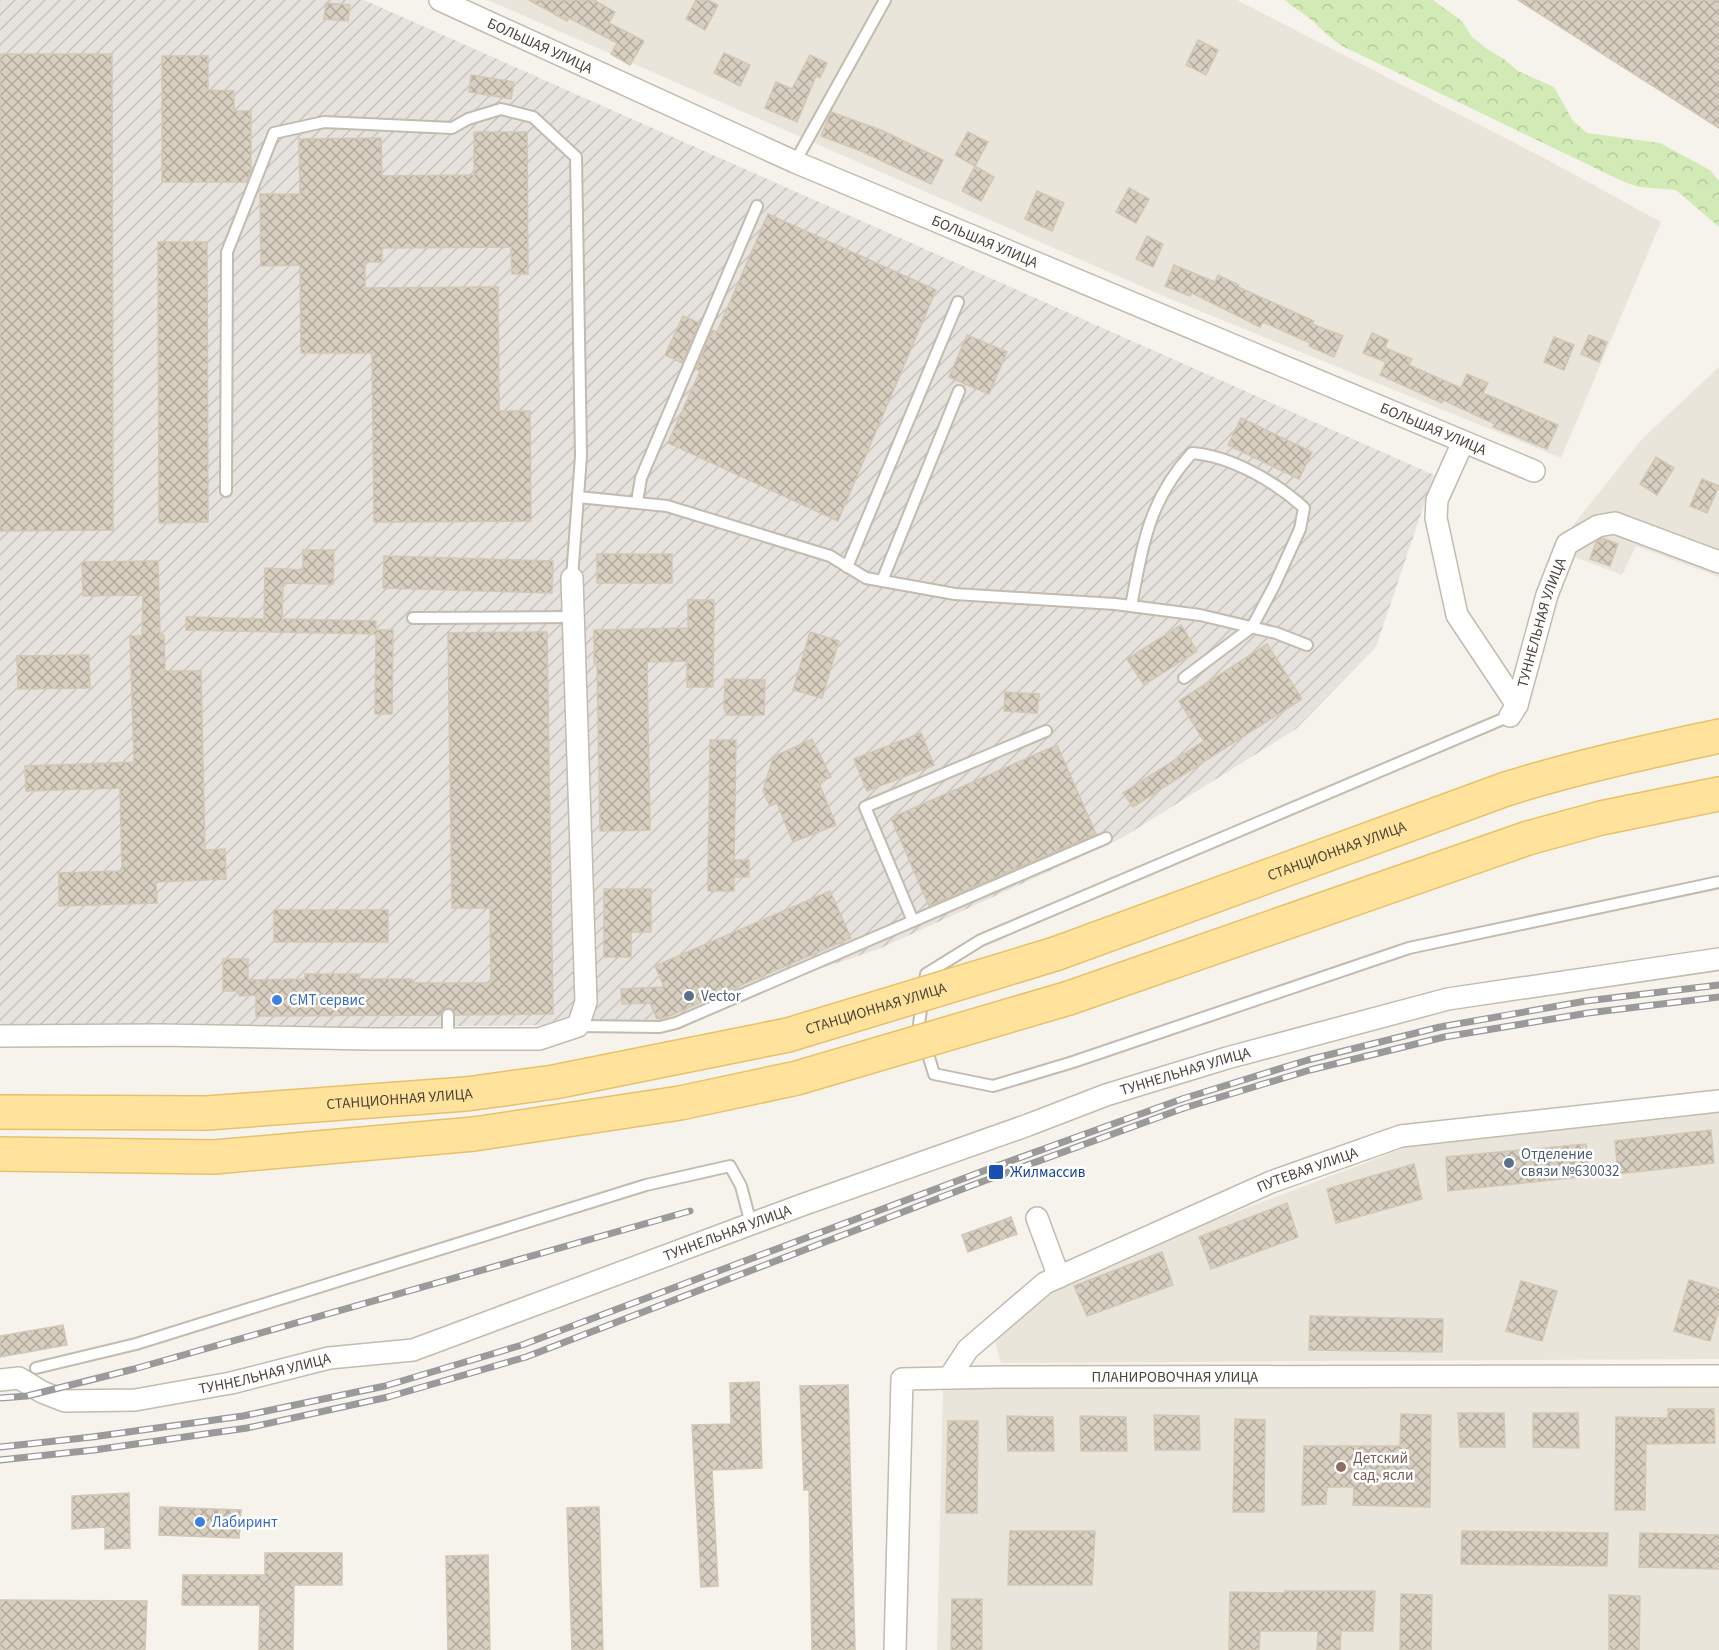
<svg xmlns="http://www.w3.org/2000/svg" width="1719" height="1650" viewBox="0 0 1719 1650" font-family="'Source Sans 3',sans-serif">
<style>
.residential{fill:#eae5da}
.industrial{fill:url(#industrial-furrows)}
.forest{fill:url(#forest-crowns)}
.building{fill:url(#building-cross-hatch);stroke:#d3c7b4;stroke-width:1.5}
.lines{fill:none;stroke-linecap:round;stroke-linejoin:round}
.lane-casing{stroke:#c2bbae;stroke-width:14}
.street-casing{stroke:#c2bbae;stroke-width:24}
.primary-casing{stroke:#e6c16a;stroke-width:36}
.lane{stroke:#fff;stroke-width:10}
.street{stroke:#fff;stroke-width:21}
.primary{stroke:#ffe39c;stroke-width:33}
.rail-casing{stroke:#9a9a9a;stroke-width:7}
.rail{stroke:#fff;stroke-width:4.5;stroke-dasharray:14;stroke-linecap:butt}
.primary-bridge-casing{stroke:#e6c16a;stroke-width:36;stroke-linecap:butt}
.primary-bridge{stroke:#ffe39c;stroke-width:33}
.service-dot{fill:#5c6f8a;stroke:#fff;stroke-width:2}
.shop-dot{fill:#3f7fe0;stroke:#fff;stroke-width:2}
.transit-dot{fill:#1a4fb4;stroke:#fff;stroke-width:2}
.education-dot{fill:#8d6e63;stroke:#fff;stroke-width:2}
.labels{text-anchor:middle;stroke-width:5;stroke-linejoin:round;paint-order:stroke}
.street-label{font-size:15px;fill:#4b4439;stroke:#fff}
.service-label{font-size:15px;fill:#4e5e75;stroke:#fff;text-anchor:start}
.shop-label{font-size:15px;fill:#366cbe;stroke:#fff;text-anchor:start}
.transit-label{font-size:15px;fill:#164399;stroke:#fff;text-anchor:start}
.education-label{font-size:15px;fill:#785e54;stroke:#fff;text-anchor:start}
</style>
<defs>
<pattern id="industrial-furrows" width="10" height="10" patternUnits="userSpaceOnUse" patternTransform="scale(1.5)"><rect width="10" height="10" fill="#e6e2dd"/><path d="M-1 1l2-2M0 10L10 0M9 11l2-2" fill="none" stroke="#c7c3be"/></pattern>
<pattern id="forest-crowns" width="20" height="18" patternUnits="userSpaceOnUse" patternTransform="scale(1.5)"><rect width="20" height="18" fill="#d2eab5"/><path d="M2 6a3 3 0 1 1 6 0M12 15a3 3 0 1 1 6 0" fill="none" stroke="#b6ca9c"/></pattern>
<pattern id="building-cross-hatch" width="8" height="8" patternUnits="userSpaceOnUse" patternTransform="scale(1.5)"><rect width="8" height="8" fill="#d8cfc1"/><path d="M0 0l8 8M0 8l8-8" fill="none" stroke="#b1aa9e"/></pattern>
</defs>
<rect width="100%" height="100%" fill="#f6f3ec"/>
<!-- residential -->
<g class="residential">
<polygon points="488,0 1237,0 1544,158 1661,222 1561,458 1168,298"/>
<polygon points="1719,367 1719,577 1636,546 1622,575 1554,549 1642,439"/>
<polygon points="1719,1107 1719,1359 1001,1363 991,1328 1052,1282 1407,1147"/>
<polygon points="943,1386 1719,1388 1719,1650 937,1650"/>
</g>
<!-- industrial -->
<polygon class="industrial" points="0,0 364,0 1434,475 1376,647 1296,729 1122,838 881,948 658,1024 0,1031"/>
<!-- forest -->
<path class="forest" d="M 1285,0 L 1433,0 L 1462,21 L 1472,37 L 1487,49 L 1504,59 L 1518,71 L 1554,87 L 1573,121 L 1587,133 L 1660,143 L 1710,170 L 1719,181 L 1719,227 L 1676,190 L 1639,187 L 1622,181 L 1344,47 C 1330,39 1321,28 1309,18 C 1301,11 1293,8 1285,0 Z"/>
<!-- building -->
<g class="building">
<polygon points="529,0 594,0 615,12 609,23 644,41 630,65 611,54 617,43 569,18 567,21"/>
<polygon points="696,0 708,0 718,5 705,30 686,19"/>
<polygon points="1518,0 1719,0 1719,128"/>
<polygon points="326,3 350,5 348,21 324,19"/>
<polygon points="1198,40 1218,50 1206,75 1186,65"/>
<polygon points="724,53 750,65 740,86 714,73"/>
<polygon points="0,54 112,54 113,530 0,531"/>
<polygon points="810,55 827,63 820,78 816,76 797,122 765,108 776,82 792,89"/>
<polygon points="162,56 208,56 208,90 234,91 234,111 251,111 251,171 247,182 162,182"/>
<polygon points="471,75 514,82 511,99 469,92"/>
<polygon points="831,112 881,130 943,160 931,184 861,151 821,136"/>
<polygon points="474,132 527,132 528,274 512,274 511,247 382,248 382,262 365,262 365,288 498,287 499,411 530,411 531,521 374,522 372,353 301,353 300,265 261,266 260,194 300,194 299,139 381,138 382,176 474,175"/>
<polygon points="968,132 988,142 975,166 955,155"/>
<polygon points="975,166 994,177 981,201 962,191"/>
<polygon points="1129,188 1149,199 1136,223 1116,212"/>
<polygon points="1037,191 1064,203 1052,231 1025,219"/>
<polygon points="768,214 936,290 838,521 668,443 700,371 696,369 712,330 717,332"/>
<polygon points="1147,236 1163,244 1153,267 1136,259"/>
<polygon points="158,242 207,242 208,522 159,523"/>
<polygon points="1174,265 1215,282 1218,275 1239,285 1238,287 1314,321 1312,324 1343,336 1334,357 1309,346 1310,343 1263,322 1260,327 1192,293 1190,296 1165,286"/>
<polygon points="683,316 699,323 682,363 665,355"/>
<polygon points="1372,333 1388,340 1385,348 1412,359 1409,365 1461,388 1467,374 1488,383 1483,393 1558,425 1547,449 1493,427 1495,424 1443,400 1442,403 1380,375 1386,362 1363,353"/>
<polygon points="967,335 1007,352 989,394 949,377"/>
<polygon points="1589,335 1607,342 1599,362 1581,354"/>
<polygon points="1554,337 1574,345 1564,370 1544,362"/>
<polygon points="1241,418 1312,452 1299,479 1228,445"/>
<polygon points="1656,457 1674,468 1657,495 1640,484"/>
<polygon points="1702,479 1719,486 1707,513 1690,506"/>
<polygon points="1602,538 1618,544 1610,566 1590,559 1596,542"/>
<polygon points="303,550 334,550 333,584 283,583 282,619 376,621 376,630 393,630 392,714 375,714 376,634 186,630 186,617 264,619 265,568 303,570"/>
<rect x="597" y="554" width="75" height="29"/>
<polygon points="384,556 553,561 552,593 383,588"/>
<polygon points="158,561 160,635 164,635 165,671 201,671 205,850 225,849 226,879 156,882 157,903 59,906 59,873 122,871 120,788 26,791 25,766 134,762 130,636 142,636 143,595 83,596 82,562"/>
<polygon points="688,600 714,600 713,687 687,687 687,661 647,662 650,830 600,831 597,663 594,663 594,630 688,628"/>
<polygon points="1181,625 1197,651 1144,685 1127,659"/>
<polygon points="547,632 553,1014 455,1015 452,1009 447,1008 442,1011 441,1015 256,1016 256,995 239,996 239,991 223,991 223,959 248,959 248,980 305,979 305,974 359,974 359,979 412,979 412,983 491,983 490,908 452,908 448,633"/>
<polygon points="810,632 839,641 822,698 793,690"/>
<polygon points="1267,644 1302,699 1133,807 1123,793 1204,741 1179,701"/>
<polygon points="89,655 90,688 18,689 17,656"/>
<polygon points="725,679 765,680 764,715 727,715 724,708"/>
<polygon points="1005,692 1039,694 1037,713 1004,711"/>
<polygon points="921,733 934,765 867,791 854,759"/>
<polygon points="812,739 831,777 819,783 836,825 793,842 777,803 770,806 763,791 773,757"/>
<polygon points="710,740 736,740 734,860 749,860 749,877 734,877 734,891 708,891"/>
<polygon points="1057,745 1096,834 929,906 891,818"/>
<polygon points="604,889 651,889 651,932 631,932 631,957 604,957"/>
<polygon points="830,891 851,938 667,1017 657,1019 650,1003 622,1004 621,989 664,987 655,966"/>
<rect x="274" y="910" width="114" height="32"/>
<polygon points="1711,1130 1714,1163 1618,1174 1615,1141"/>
<polygon points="1586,1144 1589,1176 1448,1191 1446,1157"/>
<polygon points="1414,1164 1422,1199 1336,1223 1327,1189"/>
<polygon points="1287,1203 1298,1237 1211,1269 1199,1237"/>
<polygon points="1011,1217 1017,1234 968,1252 962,1235"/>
<polygon points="1162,1252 1173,1285 1087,1316 1074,1286"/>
<polygon points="1689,1280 1719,1289 1719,1309 1710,1341 1674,1331"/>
<polygon points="1521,1281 1557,1291 1542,1341 1506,1331"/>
<polygon points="1310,1316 1443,1319 1442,1352 1309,1350"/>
<polygon points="63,1325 67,1345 0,1357 0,1336"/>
<polygon points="759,1382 762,1468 712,1470 718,1586 701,1587 692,1425 731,1424 730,1383"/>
<polygon points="848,1385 855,1650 812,1650 809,1490 804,1490 800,1386"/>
<polygon points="1668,1409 1714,1409 1715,1443 1646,1444 1645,1510 1615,1510 1616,1417 1668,1418"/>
<polygon points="1458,1413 1504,1413 1505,1447 1460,1447"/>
<polygon points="1533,1413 1578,1413 1579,1448 1533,1447"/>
<polygon points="1401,1414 1431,1415 1430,1507 1353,1505 1354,1487 1327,1487 1326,1504 1302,1505 1304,1446 1400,1446"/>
<polygon points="1154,1415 1199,1416 1200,1450 1155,1450"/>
<polygon points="1007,1416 1053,1417 1054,1451 1008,1451"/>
<polygon points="1080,1416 1126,1417 1127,1451 1081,1451"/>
<polygon points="1235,1419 1265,1420 1264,1512 1233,1512"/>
<polygon points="948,1421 978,1421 977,1513 946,1513"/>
<polygon points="129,1493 130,1548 105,1549 105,1527 72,1529 72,1496"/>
<polygon points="160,1507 241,1510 239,1538 159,1535"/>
<polygon points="599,1507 603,1650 572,1650 567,1508"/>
<polygon points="1010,1531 1095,1531 1092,1585 1008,1585"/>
<polygon points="1462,1531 1608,1533 1607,1566 1461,1564"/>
<polygon points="1640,1533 1719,1535 1719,1569 1639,1567"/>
<polygon points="265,1553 342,1553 342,1585 294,1585 293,1650 259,1650 260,1605 182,1605 183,1575 265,1575"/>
<polygon points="488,1555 490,1650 448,1650 446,1556"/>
<polygon points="1285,1591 1375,1591 1373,1631 1341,1631 1340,1650 1317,1650 1318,1631 1260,1631 1259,1650 1229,1650 1230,1592 1285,1593"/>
<polygon points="1401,1594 1432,1595 1431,1650 1400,1650"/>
<polygon points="1609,1595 1640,1596 1639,1650 1609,1650"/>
<polygon points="952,1599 982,1599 982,1650 951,1650"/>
<polygon points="0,1600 147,1601 145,1650 0,1650"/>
</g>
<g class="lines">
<!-- lane casing -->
<g class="lane-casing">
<g id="lane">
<polyline points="795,162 885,0"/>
<polyline points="226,491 227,252 274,133 324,122 452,128 468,119 501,109 533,117 576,157 581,456 572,578"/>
<polyline points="578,497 667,506 830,556 866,578 955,594 1115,604 1200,615 1276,633 1307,645"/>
<polyline points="637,502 641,478 757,206"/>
<polyline points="847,567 958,302"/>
<polyline points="882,581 959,391"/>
<path d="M 1131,606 C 1143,545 1148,501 1192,453 C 1231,456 1276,482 1304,508 L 1300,529 L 1274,586 L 1252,627 L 1184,678"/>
<polyline points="413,618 573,617"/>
<polyline points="1510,716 981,940 926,974 919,1024 934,1074 993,1086 1073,1062 1409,948 1719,882"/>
<polyline points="913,921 865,807 1046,731"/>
<polyline points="578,1026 660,1027 676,1023 1106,838"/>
<polyline points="448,1039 448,1015"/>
<polyline points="36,1368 136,1344 646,1185 730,1166 741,1186 751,1224"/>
</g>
</g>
<!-- street casing -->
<g class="street-casing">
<g id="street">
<path id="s1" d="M 440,0 L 795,162 L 1534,471"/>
<polyline points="1463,442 1437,500 1436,518 1457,615 1517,705"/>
<path id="s2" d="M 1510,716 L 1517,705 L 1547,595 L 1567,544 L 1598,526 L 1615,523 L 1719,562"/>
<polyline points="0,1036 160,1035 370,1039 539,1039 578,1026 586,1002 572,578"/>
<polyline points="1037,1218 1059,1277"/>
<path id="s3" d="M 949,1378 L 968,1349 L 1045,1283 L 1271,1182 L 1401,1136 L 1719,1101"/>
<path id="s4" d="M 0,1380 L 19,1378 L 42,1392 L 65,1401 L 135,1400 L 231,1383 L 329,1358 L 413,1350 L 802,1205 L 1028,1125 L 1106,1095 L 1227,1058 L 1448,999 L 1719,959"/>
<path id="s5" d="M 895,1650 L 902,1379 L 1001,1377 L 1719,1376"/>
</g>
</g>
<!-- primary casing -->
<g class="primary-casing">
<g id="primary">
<path id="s6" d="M 1055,954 L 1506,789 C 1576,767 1647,752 1719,736"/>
<polyline points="1069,998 1528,838 1601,818 1719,794"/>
</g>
</g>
<!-- lane -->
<use href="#lane" class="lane"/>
<!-- street -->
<use href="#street" class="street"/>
<!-- primary -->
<use href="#primary" class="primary"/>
<!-- rail casing -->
<g class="rail-casing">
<g id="rail">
<polyline points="0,1398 27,1396 134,1369 690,1211"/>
<polyline points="0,1447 92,1437 243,1416 385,1386 522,1345 994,1167 1182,1099 1308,1060 1440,1027 1586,1001 1719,985"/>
<polyline points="0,1460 94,1450 247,1428 388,1397 526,1357 973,1185 1184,1108 1310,1070 1444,1037 1588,1013 1719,997"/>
</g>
</g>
<!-- rail -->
<use href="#rail" class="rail"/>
<!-- primary-bridge casing -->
<g class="primary-bridge-casing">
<g id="primary-bridge">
<path id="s7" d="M 0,1112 L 207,1113 L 466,1094 L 554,1082 L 788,1035 L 1055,954"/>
<polyline points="0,1154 214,1157 474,1134 680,1103 797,1078 1069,998"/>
</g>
</g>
<!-- primary-bridge -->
<use href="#primary-bridge" class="primary-bridge"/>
</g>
<!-- markers -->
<g class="service-dot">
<circle cx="689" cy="996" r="6"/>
<circle cx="1509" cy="1163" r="6"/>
</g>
<g class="shop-dot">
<circle cx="277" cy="1000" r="6"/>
<circle cx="200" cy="1522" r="6"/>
</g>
<rect class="transit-dot" x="988" y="1164" width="16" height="16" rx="3"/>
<circle class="education-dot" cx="1341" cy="1467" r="6"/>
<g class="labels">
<!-- street labels -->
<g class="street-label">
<text dy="5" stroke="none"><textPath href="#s1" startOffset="110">БОЛЬШАЯ УЛИЦА</textPath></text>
<text dy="5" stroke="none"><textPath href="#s1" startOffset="596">БОЛЬШАЯ УЛИЦА</textPath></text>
<text dy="5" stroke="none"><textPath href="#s1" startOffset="1082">БОЛЬШАЯ УЛИЦА</textPath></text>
<text dy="5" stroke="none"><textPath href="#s2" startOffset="99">ТУННЕЛЬНАЯ УЛИЦА</textPath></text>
<text dy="5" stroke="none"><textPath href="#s6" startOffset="300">СТАНЦИОННАЯ УЛИЦА</textPath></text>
<text dy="5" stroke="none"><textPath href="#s7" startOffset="886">СТАНЦИОННАЯ УЛИЦА</textPath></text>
<text dy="5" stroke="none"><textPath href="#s4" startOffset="1245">ТУННЕЛЬНАЯ УЛИЦА</textPath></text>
<text dy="5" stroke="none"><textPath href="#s7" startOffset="400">СТАНЦИОННАЯ УЛИЦА</textPath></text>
<text dy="5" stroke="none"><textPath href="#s3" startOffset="422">ПУТЕВАЯ УЛИЦА</textPath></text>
<text dy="5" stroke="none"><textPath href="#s4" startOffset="759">ТУННЕЛЬНАЯ УЛИЦА</textPath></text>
<text dy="5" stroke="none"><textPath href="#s4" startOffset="273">ТУННЕЛЬНАЯ УЛИЦА</textPath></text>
<text dy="5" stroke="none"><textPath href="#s5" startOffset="544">ПЛАНИРОВОЧНАЯ УЛИЦА</textPath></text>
</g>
<!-- service labels -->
<g class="service-label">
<text x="701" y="1001">Vector</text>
<text x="1521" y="1159">Отделение<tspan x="1521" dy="17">связи №630032</tspan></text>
</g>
<!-- shop labels -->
<g class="shop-label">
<text x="289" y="1005">СМТ сервис</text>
<text x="212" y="1527">Лабиринт</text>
</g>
<!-- transit labels -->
<g class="transit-label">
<text x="1010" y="1177">Жилмассив</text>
</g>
<!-- education labels -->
<g class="education-label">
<text x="1353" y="1463">Детский<tspan x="1353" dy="17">сад, ясли</tspan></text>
</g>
</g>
</svg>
